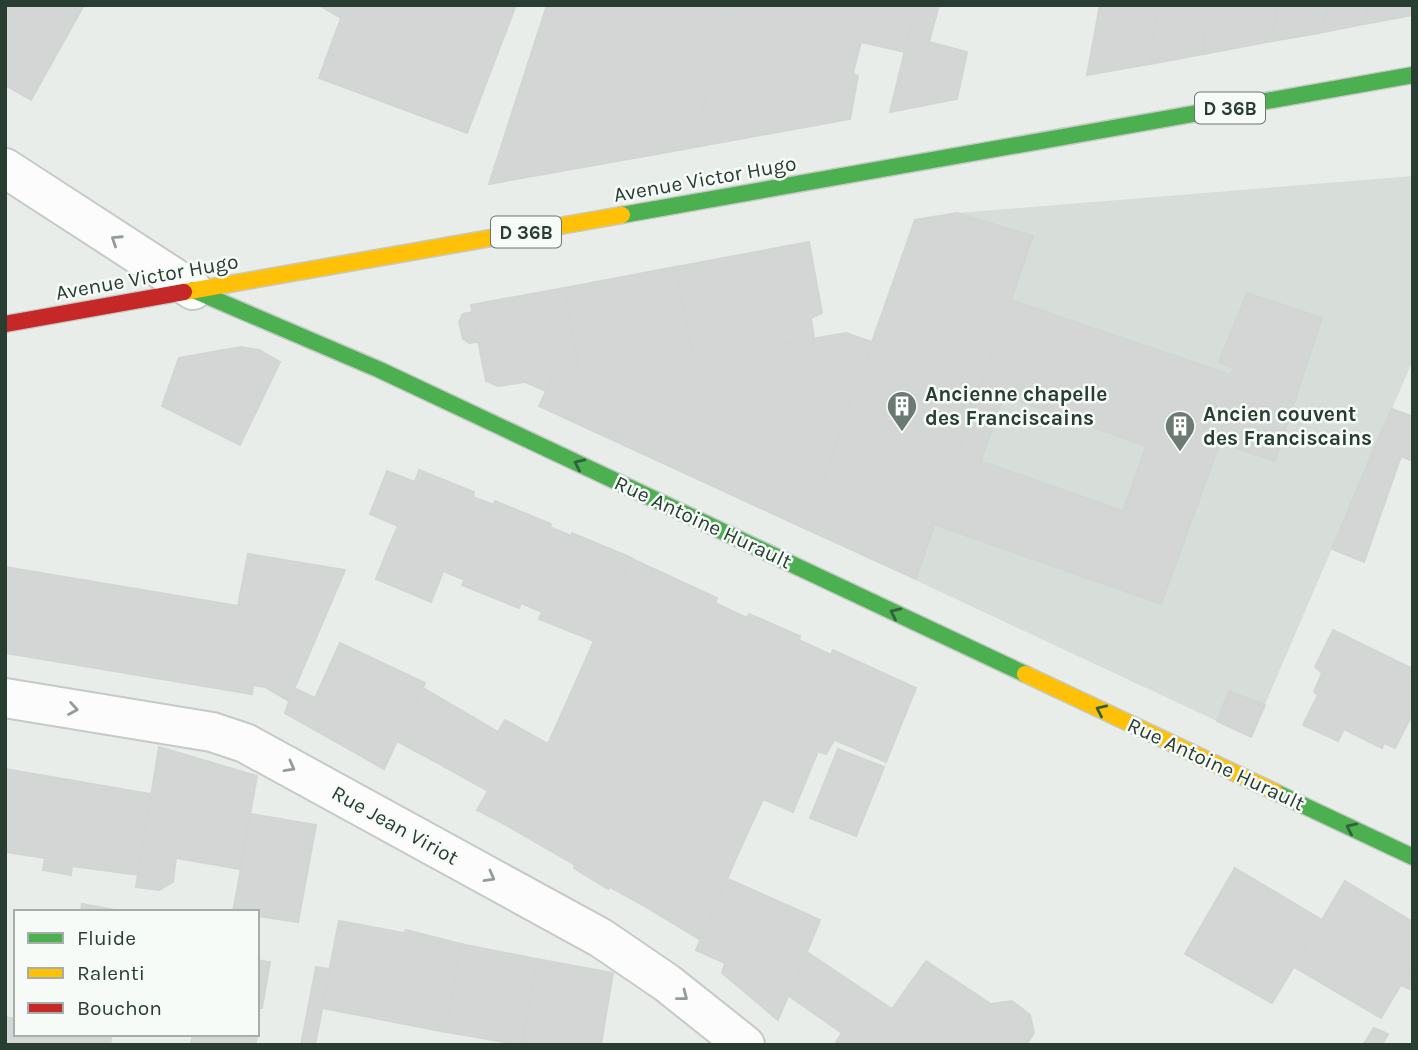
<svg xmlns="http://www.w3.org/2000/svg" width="1418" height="1050" viewBox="0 0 1418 1050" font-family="Karla,sans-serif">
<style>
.built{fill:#d7ded9}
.building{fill:#d3d6d4;stroke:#d1d6d3;stroke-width:2;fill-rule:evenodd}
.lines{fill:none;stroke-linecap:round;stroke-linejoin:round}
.street-casing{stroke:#c5cac7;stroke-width:42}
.fast-casing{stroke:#c5cac7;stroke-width:19}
.slow-casing{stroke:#c5cac7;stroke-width:19}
.jam-casing{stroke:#c5cac7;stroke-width:19}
.street{stroke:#fcfcfc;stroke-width:38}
.fast{stroke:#4caf50;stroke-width:16}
.slow{stroke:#ffc107;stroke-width:16}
.jam{stroke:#c62828;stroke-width:16}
.oneway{stroke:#929d98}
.oneway2{stroke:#33603c}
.labels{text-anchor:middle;stroke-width:5;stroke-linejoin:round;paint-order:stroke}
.shield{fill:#f7fbf8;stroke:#66776e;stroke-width:2}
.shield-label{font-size:19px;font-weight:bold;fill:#283e33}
.street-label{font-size:21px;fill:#283e33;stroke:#f7fbf8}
.poi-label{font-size:21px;font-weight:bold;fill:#283e33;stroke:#f7fbf8;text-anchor:start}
</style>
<rect width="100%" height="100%" fill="#e8edea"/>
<!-- built -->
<polygon class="built" points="1413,176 1413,360 1251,737 806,529 915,220 957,213"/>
<!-- building -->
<g class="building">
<polygon points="5,5 84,5 31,100 5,85"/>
<polygon points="319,5 516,5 467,133 319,78 341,18"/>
<polygon points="547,5 735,5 690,148 489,184"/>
<polygon points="735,5 916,5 905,52 861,42 853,73 858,76 850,119 690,148"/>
<polygon points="916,5 939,5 929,42 967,52 957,99 890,112"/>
<polygon points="1100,5 1158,5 1150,64 1087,75"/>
<polygon points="1158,5 1206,5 1204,54 1150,64"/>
<polygon points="1206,5 1278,5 1272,41 1204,54"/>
<polygon points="1278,5 1330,5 1319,33 1272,41"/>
<polygon points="1330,5 1369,5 1365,24 1319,33"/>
<polygon points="1369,5 1413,5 1413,15 1365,24"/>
<polygon points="957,213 1033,236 916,579 806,529 915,220"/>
<polygon points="809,242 822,313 811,318 814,338 694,360 675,267"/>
<polygon points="675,267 694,360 581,379 564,288"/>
<polygon points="564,288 579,371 554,375 546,391 525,382 498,386 486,381 471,305"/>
<path d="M 1247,293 L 1322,318 L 1275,461 L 1220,443 L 1161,604 L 933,524 L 1011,300 L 1231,375 L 1233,368 L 1219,362 ZM 1004,396 L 1146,446 L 1123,511 L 981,461 Z"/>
<polygon points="473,312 478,342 469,343 463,339 459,322 463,314"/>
<polygon points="846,333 872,342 806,529 539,406 554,375 579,371 581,379"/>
<polygon points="241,347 259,350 280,362 240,445 162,406 179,358"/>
<polygon points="1392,409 1413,417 1413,461 1375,446"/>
<polygon points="1375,446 1401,456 1364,562 1332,549"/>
<polygon points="419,470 474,492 473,497 494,505 495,501 551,524 550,527 571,536 572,533 632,558 594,641 539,619 542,612 521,603 519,608 462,585 465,580 443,571 441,577 386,554 398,526 370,514 387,471 415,482"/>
<polygon points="248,554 345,570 289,701 265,687 253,685 252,694 5,653 5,567 238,606"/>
<polygon points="386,554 441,577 431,602 376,579"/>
<polygon points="632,559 717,598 715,603 747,618 749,614 800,636 799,640 831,655 833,650 916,688 886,762 723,692 719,699 594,641"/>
<polygon points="1333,630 1413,669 1413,713 1395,748 1384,743 1382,748 1344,729 1338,741 1303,725 1318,695 1314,692 1322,673 1315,667"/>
<polygon points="594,641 719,699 723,692 834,740 826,754 818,751 793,812 763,799 737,856 548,744"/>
<polygon points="340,643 425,683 409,718 424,725 413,747 398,739 384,769 285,713 294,688 315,698"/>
<polygon points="423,688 473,717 445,767 397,741 413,747 424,725 409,718"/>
<polygon points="1229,691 1265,705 1251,737 1217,721"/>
<polygon points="473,717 498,732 505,720 548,744 506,825 477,810 488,791 445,767"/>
<polygon points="548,744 737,856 701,940 646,907 610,887 608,889 574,868 575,865 506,825"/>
<polygon points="159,747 257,776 240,869 176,858 173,882 159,890 136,887"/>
<polygon points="838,749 884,767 856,836 810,818"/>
<polygon points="5,769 151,794 138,875 72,866 71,875 43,870 45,858 5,852"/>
<polygon points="251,814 316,825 298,922 257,916 257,912 233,912"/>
<polygon points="1235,868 1322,920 1272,1003 1185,954"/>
<polygon points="728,879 789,906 785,918 816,930 778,1020 722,973 725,963 696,950"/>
<polygon points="1345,881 1413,922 1413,964 1381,1018 1294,967"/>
<polygon points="82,904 126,912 81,912"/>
<polygon points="789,906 820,920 816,930 785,918"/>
<polygon points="339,921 404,933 406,930 461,944 446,1032 322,1008"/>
<polygon points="461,944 537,959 522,1045 446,1032"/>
<polygon points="807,952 892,1009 926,961 991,1004 1012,1001 1030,1015 1034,1033 1026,1045 840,1045 836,1042 842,1033 789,996"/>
<polygon points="537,959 613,973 601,1045 522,1045"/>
<polygon points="257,960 270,962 266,985 257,983"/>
<polygon points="1413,964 1413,990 1400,985"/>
<polygon points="316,967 330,969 315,1045 301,1045"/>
<polygon points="257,983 266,985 262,1008 257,1008"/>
<polygon points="5,1017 16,1019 16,1034 112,1034 110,1045 5,1045"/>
<polygon points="1374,1028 1388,1034 1382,1045 1363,1045"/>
<polygon points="258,1033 255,1045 209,1045 212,1034"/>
<polygon points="193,1034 212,1034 209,1045 191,1045"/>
</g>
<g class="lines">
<!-- street casing -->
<g class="street-casing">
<g id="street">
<polyline points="5,168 193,290"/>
<polyline points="5,698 212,732 245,743 601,938 667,983 745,1045"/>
</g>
</g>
<!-- fast casing -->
<g class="fast-casing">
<g id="fast">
<polyline points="622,215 1413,75"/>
<polyline points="193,290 380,370 1025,674"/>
<polyline points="1275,792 1413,857"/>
</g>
</g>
<!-- slow casing -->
<g class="slow-casing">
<g id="slow">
<polyline points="184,292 622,215"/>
<polyline points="1025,674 1275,792"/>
</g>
</g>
<!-- jam casing -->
<g class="jam-casing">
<polyline id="jam" points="5,324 184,292"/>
</g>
<!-- street -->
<use href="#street" class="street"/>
<!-- fast -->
<use href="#fast" class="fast"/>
<!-- slow -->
<use href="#slow" class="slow"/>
<!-- jam -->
<use href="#jam" class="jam"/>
</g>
<!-- one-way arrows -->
<defs><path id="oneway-chevron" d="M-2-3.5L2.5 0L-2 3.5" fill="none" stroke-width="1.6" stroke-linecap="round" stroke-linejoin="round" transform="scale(1.75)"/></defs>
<g class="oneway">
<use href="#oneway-chevron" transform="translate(116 240) rotate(-147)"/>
<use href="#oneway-chevron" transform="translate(73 709) rotate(10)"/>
<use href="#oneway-chevron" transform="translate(290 767) rotate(29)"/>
<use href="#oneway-chevron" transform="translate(490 877) rotate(29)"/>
<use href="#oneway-chevron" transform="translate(683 996) rotate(38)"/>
</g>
<g class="oneway2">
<use href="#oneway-chevron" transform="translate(579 464) rotate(-155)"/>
<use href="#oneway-chevron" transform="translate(895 613) rotate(-155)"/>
<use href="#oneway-chevron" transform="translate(1101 710) rotate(-155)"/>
<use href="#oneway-chevron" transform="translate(1351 828) rotate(-155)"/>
</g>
<!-- icons -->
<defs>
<g id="building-pin" transform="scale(1.575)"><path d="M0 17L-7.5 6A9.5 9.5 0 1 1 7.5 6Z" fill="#6b7b73" stroke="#f7fbf8"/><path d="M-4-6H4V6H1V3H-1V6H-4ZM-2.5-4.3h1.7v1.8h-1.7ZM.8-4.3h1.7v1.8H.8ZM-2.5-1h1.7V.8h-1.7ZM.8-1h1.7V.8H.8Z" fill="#fff"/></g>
</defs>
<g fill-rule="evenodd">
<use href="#building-pin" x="902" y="406"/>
<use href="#building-pin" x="1180" y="426"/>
</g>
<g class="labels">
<!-- shield labels -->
<g class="shield">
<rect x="1195" y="92.5" width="70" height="31" rx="5"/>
<rect x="491" y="216.5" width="70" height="31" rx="5"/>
</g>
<g class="shield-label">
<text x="1230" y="115">D 36B</text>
<text x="526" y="239">D 36B</text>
</g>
<!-- street labels -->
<g class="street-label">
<text transform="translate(705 179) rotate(-10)" y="7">Avenue Victor Hugo</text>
<text transform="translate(147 277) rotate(-10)" y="7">Avenue Victor Hugo</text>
<text transform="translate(703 522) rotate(25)" y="7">Rue Antoine Hurault</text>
<text transform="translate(1216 764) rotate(25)" y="7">Rue Antoine Hurault</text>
<text transform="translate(395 825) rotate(29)" y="7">Rue Jean Viriot</text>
</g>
<!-- poi labels -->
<g class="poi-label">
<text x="925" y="401">Ancienne chapelle<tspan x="925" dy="24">des Franciscains</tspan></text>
<text x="1203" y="421">Ancien couvent<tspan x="1203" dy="24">des Franciscains</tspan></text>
</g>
</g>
<!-- border -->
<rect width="1418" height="1050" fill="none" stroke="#283e33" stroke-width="14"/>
<!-- legend -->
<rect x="14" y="910" width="245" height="126" fill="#f7fbf8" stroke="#a4afa9" stroke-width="2"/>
<rect x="28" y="933" width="35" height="10" fill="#4caf50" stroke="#a4afa9" stroke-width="2"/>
<text x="77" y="945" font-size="21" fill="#283e33">Fluide</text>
<rect x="28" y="968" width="35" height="10" fill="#ffc107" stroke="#a4afa9" stroke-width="2"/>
<text x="77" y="980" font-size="21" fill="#283e33">Ralenti</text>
<rect x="28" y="1003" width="35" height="10" fill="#c62828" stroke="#a4afa9" stroke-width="2"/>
<text x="77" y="1015" font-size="21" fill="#283e33">Bouchon</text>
</svg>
